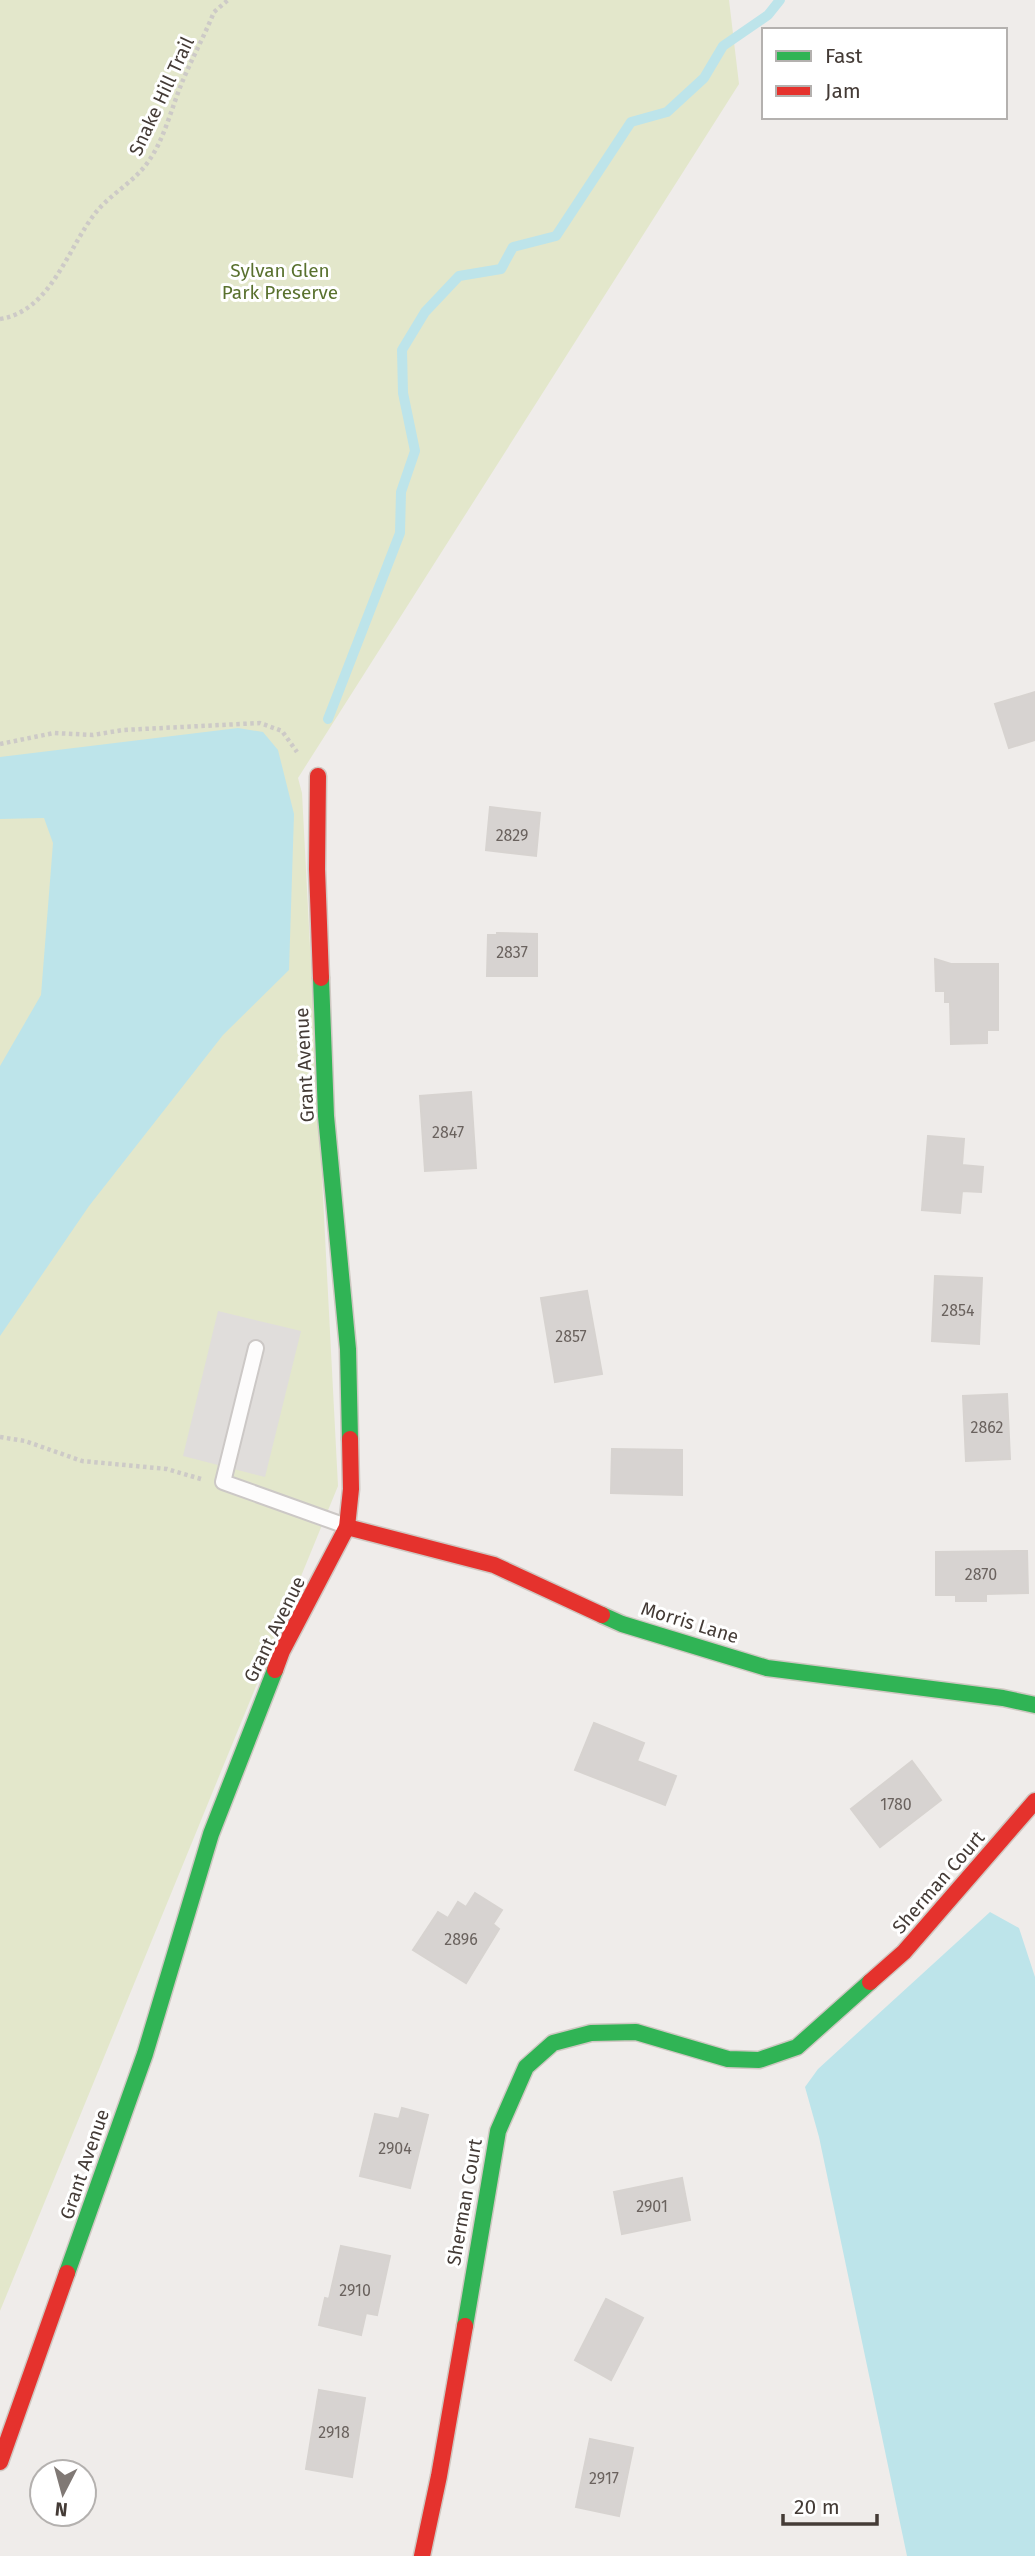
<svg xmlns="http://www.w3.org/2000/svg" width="1035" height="2556" viewBox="0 0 1035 2556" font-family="'Fira Sans',sans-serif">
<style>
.green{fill:#e3e7cb}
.parking{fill:#e0dddb}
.water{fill:#bde4ea}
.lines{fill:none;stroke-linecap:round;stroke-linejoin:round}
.stream{stroke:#bde4ea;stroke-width:10}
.building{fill:#d7d3d1;stroke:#d7d3d0;stroke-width:2}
.lane-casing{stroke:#ccc8c6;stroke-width:18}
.fast-casing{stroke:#cfc8c2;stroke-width:19}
.jam-casing{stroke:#cfc8c2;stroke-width:19}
.path{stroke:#cdcac7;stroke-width:4.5;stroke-dasharray:3.5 3.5;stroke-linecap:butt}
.lane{stroke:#fdfcfc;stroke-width:14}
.fast{stroke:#30b455;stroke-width:16}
.jam{stroke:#e5322d;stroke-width:16}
.labels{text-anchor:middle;stroke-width:6;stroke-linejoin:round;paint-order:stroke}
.number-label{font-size:16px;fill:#6a625e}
.street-label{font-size:19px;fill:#443b36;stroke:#fff}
.park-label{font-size:19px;fill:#59712e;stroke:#fff}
</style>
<rect width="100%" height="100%" fill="#efecea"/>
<!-- green -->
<polygon class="green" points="0,0 729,0 739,84 298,778 302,793 338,1486 0,2311"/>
<!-- parking -->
<polygon class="parking" points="218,1311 301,1331 265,1477 183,1456"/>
<!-- water -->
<g class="water">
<polygon points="238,728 263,732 278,750 294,814 289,970 223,1035 89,1206 0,1336 0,1066 41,995 53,843 44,818 0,819 0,757"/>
<polygon points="990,1912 1019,1928 1035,1977 1035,2556 907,2556 819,2137 805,2087 818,2069"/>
</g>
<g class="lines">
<!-- stream -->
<polyline class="stream" points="328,719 400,533 401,492 415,451 403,393 402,350 425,312 459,276 501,269 513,247 556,236 631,122 667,112 704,78 723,46 768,15 780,0"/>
</g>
<!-- building -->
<g class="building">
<polygon points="1035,692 1035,740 1009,748 995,704"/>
<polygon points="490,807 540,813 536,856 486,850"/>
<polygon points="497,933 537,934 537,976 487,976 488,935 497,935"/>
<polygon points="935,959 951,964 998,964 998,1030 987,1030 987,1043 951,1044 950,1002 945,1002 945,991 936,991"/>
<polygon points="471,1092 476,1168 425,1171 420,1096"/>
<polygon points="928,1136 964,1139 962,1165 983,1167 981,1192 962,1191 960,1213 922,1210"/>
<polygon points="935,1276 982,1278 979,1344 932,1341"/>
<polygon points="587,1291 602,1374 555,1382 541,1298"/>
<polygon points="1007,1394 1010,1459 966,1461 963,1396"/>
<polygon points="612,1449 682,1450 682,1495 611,1493"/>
<polygon points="1027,1551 1028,1593 986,1594 986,1601 956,1601 956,1595 936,1595 936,1552"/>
<polygon points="594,1723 644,1743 637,1761 676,1776 665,1805 575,1770"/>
<polygon points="912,1761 941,1800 880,1847 851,1809"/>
<polygon points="475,1893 502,1910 493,1924 499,1929 466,1983 413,1950 438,1912 448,1918 458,1902 466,1907"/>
<polygon points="402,2108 428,2115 410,2188 360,2176 375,2114 399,2119"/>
<polygon points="682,2178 690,2220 622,2234 614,2192"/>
<polygon points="341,2246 390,2256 377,2315 366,2313 361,2335 319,2325 325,2298 329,2299"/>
<polygon points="606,2299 643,2318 611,2380 575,2360"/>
<polygon points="319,2390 365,2398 352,2477 306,2469"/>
<polygon points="590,2439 633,2448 619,2516 576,2507"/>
</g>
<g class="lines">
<!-- lane casing -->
<g class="lane-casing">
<polyline id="lane" points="256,1348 223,1482 346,1526"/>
</g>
<!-- fast casing -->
<g class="fast-casing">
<g id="fast">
<polyline points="321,978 326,1116 348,1349 350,1439"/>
<polyline points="602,1615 622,1624 767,1668 1003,1698 1035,1705"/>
<polyline points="67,2273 145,2054 211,1834 275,1670"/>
<polyline points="465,2326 498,2131 526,2067 553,2043 591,2033 636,2032 728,2059 759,2060 797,2047 870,1982"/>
</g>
</g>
<!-- jam casing -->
<g class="jam-casing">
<g id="jam">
<polyline points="318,776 317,869 321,978"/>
<polyline points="347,1527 494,1565 602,1615"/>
<polyline points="275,1670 282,1651 347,1527 351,1489 350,1439"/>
<polyline points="870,1982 904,1952 1035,1801"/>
<polyline points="0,2462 67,2273"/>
<polyline points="422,2556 439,2476 465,2326"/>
</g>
</g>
<!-- path -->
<g class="path">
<path d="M 0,319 C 52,311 68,246 97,211 C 113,192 137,180 150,159 C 164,139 172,107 181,85 C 191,60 204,37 214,12 L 228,0"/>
<polyline points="0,744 54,733 93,735 123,730 260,723 282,731 297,752"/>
<polyline points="0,1437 25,1441 82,1461 167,1469 201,1479"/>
</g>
<!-- lane -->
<use href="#lane" class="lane"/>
<!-- fast -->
<use href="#fast" class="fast"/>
<!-- jam -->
<use href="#jam" class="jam"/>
</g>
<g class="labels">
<!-- number labels -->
<g class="number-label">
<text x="512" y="841">2829</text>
<text x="512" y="958">2837</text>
<text x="448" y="1138">2847</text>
<text x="958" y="1316">2854</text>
<text x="571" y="1342">2857</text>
<text x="987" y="1433">2862</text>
<text x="981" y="1580">2870</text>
<text x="896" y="1810">1780</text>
<text x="461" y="1945">2896</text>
<text x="395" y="2154">2904</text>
<text x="652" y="2212">2901</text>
<text x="355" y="2296">2910</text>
<text x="334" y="2438">2918</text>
<text x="604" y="2484">2917</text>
</g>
<!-- street labels -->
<g class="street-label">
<text transform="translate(161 96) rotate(-65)" y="7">Snake Hill Trail</text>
<text transform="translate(304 1065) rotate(-93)" y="7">Grant Avenue</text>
<text transform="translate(690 1622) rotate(17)" y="7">Morris Lane</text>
<text transform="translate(274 1629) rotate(-64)" y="7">Grant Avenue</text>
<text transform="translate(938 1882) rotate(-49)" y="7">Sherman Court</text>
<text transform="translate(84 2164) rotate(-71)" y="7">Grant Avenue</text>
<text transform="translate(464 2202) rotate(-80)" y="7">Sherman Court</text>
</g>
<!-- park labels -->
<g class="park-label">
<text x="280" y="277">Sylvan Glen<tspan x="280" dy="22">Park Preserve</tspan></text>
</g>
</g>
<!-- legend -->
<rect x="762" y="28" width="245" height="91" fill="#ffffff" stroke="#b4b1af" stroke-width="2"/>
<rect x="776" y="51" width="35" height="10" fill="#30b455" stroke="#b4b1af" stroke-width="2"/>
<text x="825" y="63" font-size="21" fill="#443b36">Fast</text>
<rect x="776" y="86" width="35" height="10" fill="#e5322d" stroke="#b4b1af" stroke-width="2"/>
<text x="825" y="98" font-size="21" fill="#443b36">Jam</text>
<!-- north arrow -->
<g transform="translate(63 2493) rotate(186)"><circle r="33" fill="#ffffff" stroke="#b4b1af" stroke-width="2"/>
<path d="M0-5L12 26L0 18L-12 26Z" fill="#807975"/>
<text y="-10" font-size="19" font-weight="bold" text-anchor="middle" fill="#443b36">N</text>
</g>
<!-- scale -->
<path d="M783 2514v10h94v-10" fill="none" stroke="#443b36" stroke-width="3.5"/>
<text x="794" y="2514" font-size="21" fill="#443b36" stroke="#ffffff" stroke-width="5" paint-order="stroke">20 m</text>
</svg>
